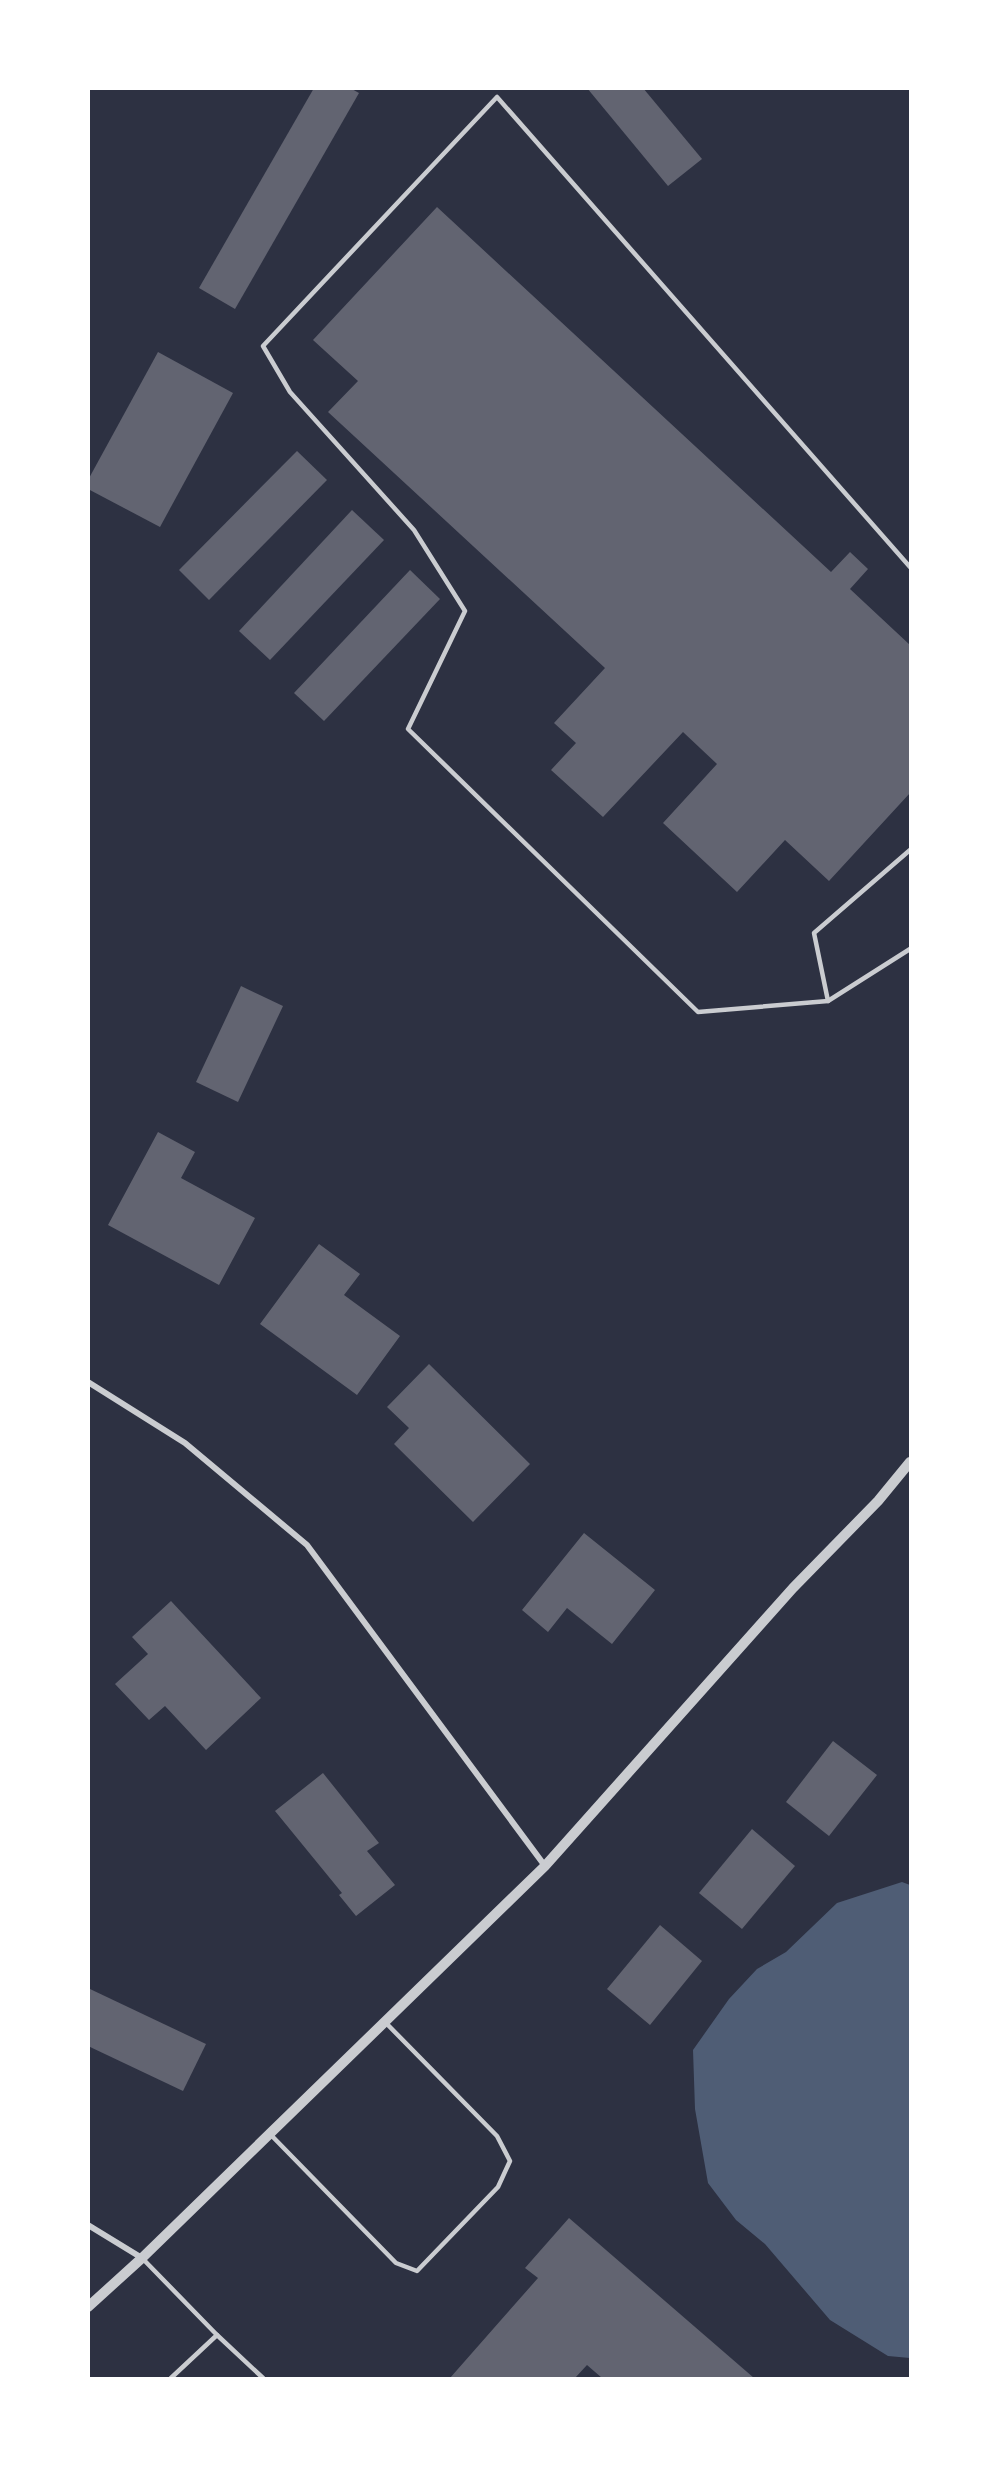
<svg xmlns="http://www.w3.org/2000/svg" width="999" height="2467" viewBox="0 0 999 2467" font-family="'Golos Text',sans-serif">
<style>
.water{fill:#4f5d75}
.building{fill:#626471}
.lines{fill:none;stroke-linecap:round;stroke-linejoin:round}
.service{stroke:#caccd0;stroke-width:4.5}
.minor{stroke:#caccd0;stroke-width:6}
.tertiary{stroke:#caccd0;stroke-width:10}
</style>
<rect width="100%" height="100%" fill="#2d3142"/>
<!-- water -->
<polygon class="water" points="902,1882 910,1885 910,2358 888,2356 830,2320 765,2244 736,2220 708,2183 695,2109 693,2050 729,1999 757,1969 786,1952 837,1903"/>
<!-- building -->
<g class="building">
<polygon points="314,88 350,88 359,93 235,309 199,288"/>
<polygon points="587,88 643,88 702,159 668,186"/>
<polygon points="437,207 831,572 850,552 868,569 850,589 910,645 910,793 829,881 785,840 737,892 663,823 717,764 683,732 603,817 551,770 576,743 554,723 605,668 328,412 358,381 313,340"/>
<polygon points="158,352 233,393 160,527 88,489 88,480"/>
<polygon points="297,451 327,480 209,600 179,570"/>
<polygon points="352,510 384,540 270,660 239,631"/>
<polygon points="410,570 440,599 324,721 294,693"/>
<polygon points="241,986 283,1006 238,1102 196,1082"/>
<polygon points="158,1132 195,1152 181,1178 255,1218 219,1285 108,1225"/>
<polygon points="319,1244 360,1274 344,1295 400,1336 357,1395 260,1324"/>
<polygon points="429,1364 530,1464 473,1522 394,1444 409,1428 387,1407"/>
<polygon points="584,1533 655,1590 612,1644 567,1608 548,1632 522,1610"/>
<polygon points="171,1601 261,1698 206,1750 165,1706 149,1720 115,1684 148,1654 132,1637"/>
<polygon points="833,1741 877,1775 829,1836 786,1802"/>
<polygon points="323,1773 379,1843 367,1851 395,1885 356,1916 339,1895 342,1893 275,1811"/>
<polygon points="752,1829 795,1866 742,1929 699,1893"/>
<polygon points="660,1925 702,1961 650,2025 607,1989"/>
<polygon points="90,1989 206,2044 183,2091 88,2046"/>
<polygon points="569,2218 754,2378 602,2378 587,2365 575,2378 450,2378 538,2278 525,2268"/>
</g>
<g class="lines">
<!-- service -->
<g class="service">
<polyline points="910,567 497,97 263,346 290,392 414,530 465,611 408,729 698,1012 828,1001 910,949"/>
<polyline points="828,1001 814,933 910,850"/>
<polyline points="270,2134 396,2263 417,2271 498,2187 510,2161 497,2136 385,2022"/>
<polyline points="142,2258 217,2335 171,2378"/>
<polyline points="217,2335 263,2378"/>
</g>
<!-- minor -->
<g class="minor">
<polyline points="88,1382 185,1443 307,1545 545,1866"/>
<polyline points="88,2225 142,2258"/>
</g>
<!-- tertiary -->
<polyline class="tertiary" points="88,2307 142,2258 545,1866 793,1588 878,1501 910,1462"/>
</g>
<!-- border -->
<rect width="999" height="2467" fill="none" stroke="#ffffff" stroke-width="180"/>
</svg>
